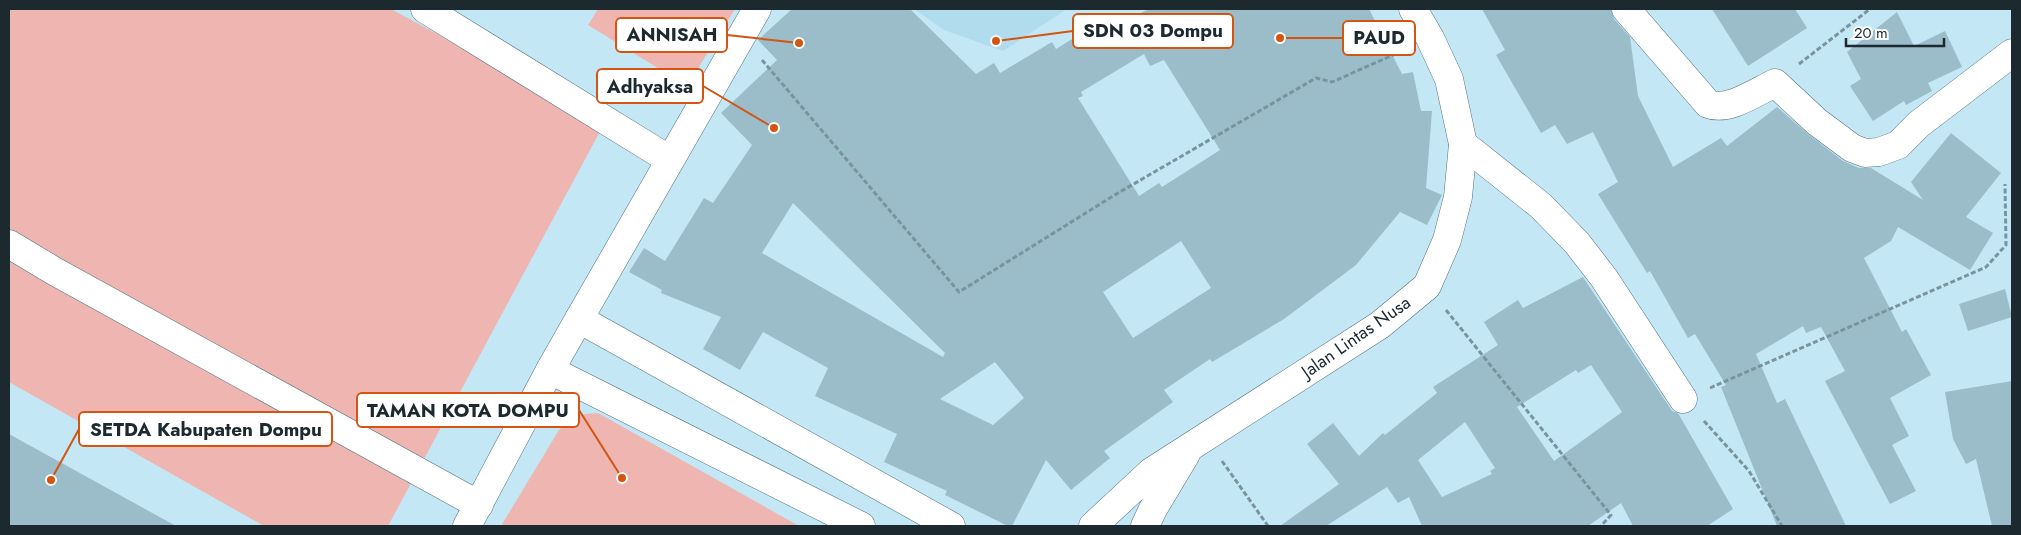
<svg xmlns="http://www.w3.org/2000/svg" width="2021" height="535" viewBox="0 0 2021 535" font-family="Jost,sans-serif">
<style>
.built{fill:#b1dced}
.green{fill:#eeb5b1}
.building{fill:#9bbdca;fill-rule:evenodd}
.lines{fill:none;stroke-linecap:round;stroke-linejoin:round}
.minor-casing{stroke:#51717d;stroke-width:29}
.major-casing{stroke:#51717d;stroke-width:29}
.highway-casing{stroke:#51717d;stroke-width:29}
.path{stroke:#7a949e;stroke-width:3;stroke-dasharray:5 2.5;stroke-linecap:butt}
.minor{stroke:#fff;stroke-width:28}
.major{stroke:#fff;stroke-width:28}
.highway{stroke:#fff;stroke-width:28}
.labels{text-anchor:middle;stroke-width:4.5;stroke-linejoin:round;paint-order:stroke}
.street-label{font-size:18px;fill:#1c292f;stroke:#fff}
.leader{fill:none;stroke:#d45410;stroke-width:2}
.callout-dot{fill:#d45410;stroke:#fff;stroke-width:2}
.callout{fill:#fff;stroke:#d45410;stroke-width:2}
.callout-label{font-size:19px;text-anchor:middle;font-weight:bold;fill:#1c292f}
</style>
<rect width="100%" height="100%" fill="#c4e7f5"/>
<!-- built -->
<polygon class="built" points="914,9 1067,9 1003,51 944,30"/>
<!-- green -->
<g class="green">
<polygon points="9,9 391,9 604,124 388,526 264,526 9,382"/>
<polygon points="598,9 735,9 687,86 588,25"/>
<path d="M 598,413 L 799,526 L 501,526 L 559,430 C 573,416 578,414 598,413 Z"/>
</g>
<!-- building -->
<g class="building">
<path d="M 792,9 L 910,9 L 976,74 L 994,63 L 1000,73 L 1052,42 L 1056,49 L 1093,26 L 1098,34 L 1149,9 L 1369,9 L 1402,74 L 1413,72 L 1421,111 L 1432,111 L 1426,188 L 1442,195 L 1427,225 L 1400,212 L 1356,265 L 1284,319 L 1212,362 L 1210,359 L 1164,390 L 1173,402 L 1104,451 L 1110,458 L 1071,490 L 1046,460 L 1012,526 L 1008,526 L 945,495 L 947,491 L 884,462 L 897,434 L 815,396 L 828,368 L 763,332 L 740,370 L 703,349 L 721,317 L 661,293 L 662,290 L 629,272 L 644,248 L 665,261 L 704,198 L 713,203 L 752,145 L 721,113 L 777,60 L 758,40 ZM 1144,54 L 1150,66 L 1164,60 L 1220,150 L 1162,187 L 1159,183 L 1139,196 L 1078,98 L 1083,96 L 1081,92 ZM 793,203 L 945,353 L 943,357 L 762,253 ZM 1181,241 L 1211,288 L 1133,338 L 1103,292 ZM 995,362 L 1024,398 L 993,425 L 940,399 Z"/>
<polygon points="1482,9 1611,9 1614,19 1630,37 1638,96 1673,167 1721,138 1727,146 1777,107 1808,134 1843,161 1859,168 1871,168 1923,200 1911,182 1951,133 2001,173 1966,217 1993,233 1970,270 1898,227 1891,241 1864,258 1902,332 1906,329 1931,375 1890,398 1909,436 1892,445 1916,491 1890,504 1825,381 1845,371 1821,327 1806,333 1803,326 1756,354 1777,403 1785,399 1846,526 1777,526 1721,387 1726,385 1695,334 1688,338 1650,271 1647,273 1598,194 1618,182 1593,132 1567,144 1555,125 1541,133 1496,55 1505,50"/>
<polygon points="1712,9 1795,9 1807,28 1748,66"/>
<polygon points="1897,12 1914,46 1945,31 1962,67 1928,83 1932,91 1906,105 1904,101 1873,121 1850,86 1861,79 1847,52"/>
<path d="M 1583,277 L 1672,411 L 1678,413 L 1733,509 L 1707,526 L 1633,526 L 1621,503 L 1588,526 L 1422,526 L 1409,497 L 1398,503 L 1387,487 L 1326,526 L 1280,526 L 1339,484 L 1307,444 L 1333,423 L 1359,456 L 1383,433 L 1385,435 L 1437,393 L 1433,387 L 1498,345 L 1484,322 L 1518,300 L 1523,308 ZM 1591,365 L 1622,412 L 1554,461 L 1517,407 L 1576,370 L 1578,373 ZM 1465,422 L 1495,468 L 1490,471 L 1492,474 L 1442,497 L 1418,460 Z"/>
<polygon points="2005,289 2012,317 1968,331 1959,304"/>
<polygon points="2012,381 2012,526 1992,526 1976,459 1966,464 1953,439 1945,392"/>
<polygon points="9,434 176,526 9,526"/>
</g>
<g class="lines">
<!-- minor casing -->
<g class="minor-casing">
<g id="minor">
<polyline points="425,9 670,160"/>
<path d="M 1626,9 L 1708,104 C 1728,112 1756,92 1775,83 L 1817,122 L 1852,148 L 1865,153 L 1879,152 L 1898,145 L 1919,124 L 2012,53"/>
<polyline points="1463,144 1541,206 1577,243 1604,278 1683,399"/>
<polyline points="9,244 54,271 479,505"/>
<polyline points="579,319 757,9"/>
</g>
</g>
<!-- major casing -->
<g class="major-casing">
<g id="major">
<polyline points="550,370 861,526"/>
<polyline points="467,526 550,370 579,319 951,526"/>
</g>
</g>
<!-- highway casing -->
<g class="highway-casing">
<g id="highway">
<polyline points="1093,526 1151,472 1380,325 1427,286 1447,240 1458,197 1463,144 1449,79 1430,38 1413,9"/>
<polyline points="1145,526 1153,509 1186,454"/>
</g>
</g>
<!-- path -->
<g class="path">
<polyline points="762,60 959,292 1113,196 1316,78 1332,82 1402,51"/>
<polyline points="1799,64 1870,9"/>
<polyline points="1446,310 1611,515 1601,526"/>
<polyline points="1710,388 1986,267 2006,245 2005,184"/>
<polyline points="1704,421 1749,471 1782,526"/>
<polyline points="1222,461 1268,526"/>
</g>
<!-- minor -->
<use href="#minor" class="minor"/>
<!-- major -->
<use href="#major" class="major"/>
<!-- highway -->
<use href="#highway" class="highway"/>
</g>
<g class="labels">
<!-- street labels -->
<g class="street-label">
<text transform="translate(1356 337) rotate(-35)" y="6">Jalan Lintas Nusa</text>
</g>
</g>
<!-- callouts -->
<path class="leader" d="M996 41L1073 31M799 43L727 35M1280 38L1343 38M774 128L703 86M622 478L579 410M51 480L79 429"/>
<g class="callout-dot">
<circle cx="996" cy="41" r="5"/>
<circle cx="799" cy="43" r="5"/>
<circle cx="1280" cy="38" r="5"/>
<circle cx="774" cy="128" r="5"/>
<circle cx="622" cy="478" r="5"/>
<circle cx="51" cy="480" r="5"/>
</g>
<g class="callout">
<rect x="1073" y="14" width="160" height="34" rx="5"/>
<rect x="616" y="18" width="111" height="34" rx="5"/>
<rect x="1343" y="21" width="72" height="34" rx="5"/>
<rect x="597" y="69" width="106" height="34" rx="5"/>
<rect x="357" y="393" width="222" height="34" rx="5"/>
<rect x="79" y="412" width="253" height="34" rx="5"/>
</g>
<g class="callout-label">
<text x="1153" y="37">SDN 03 Dompu</text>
<text x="672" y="41">ANNISAH</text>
<text x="1379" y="44">PAUD</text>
<text x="650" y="93">Adhyaksa</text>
<text x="468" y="417">TAMAN KOTA DOMPU</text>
<text x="206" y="436">SETDA Kabupaten Dompu</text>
</g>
<!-- border -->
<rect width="2021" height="535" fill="none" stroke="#1c292f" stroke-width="20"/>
<!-- scale -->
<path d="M1846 38v8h98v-8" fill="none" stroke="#1c292f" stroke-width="2.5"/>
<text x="1854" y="38" font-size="15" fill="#1c292f" stroke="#ffffff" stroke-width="4" paint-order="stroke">20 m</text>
</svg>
